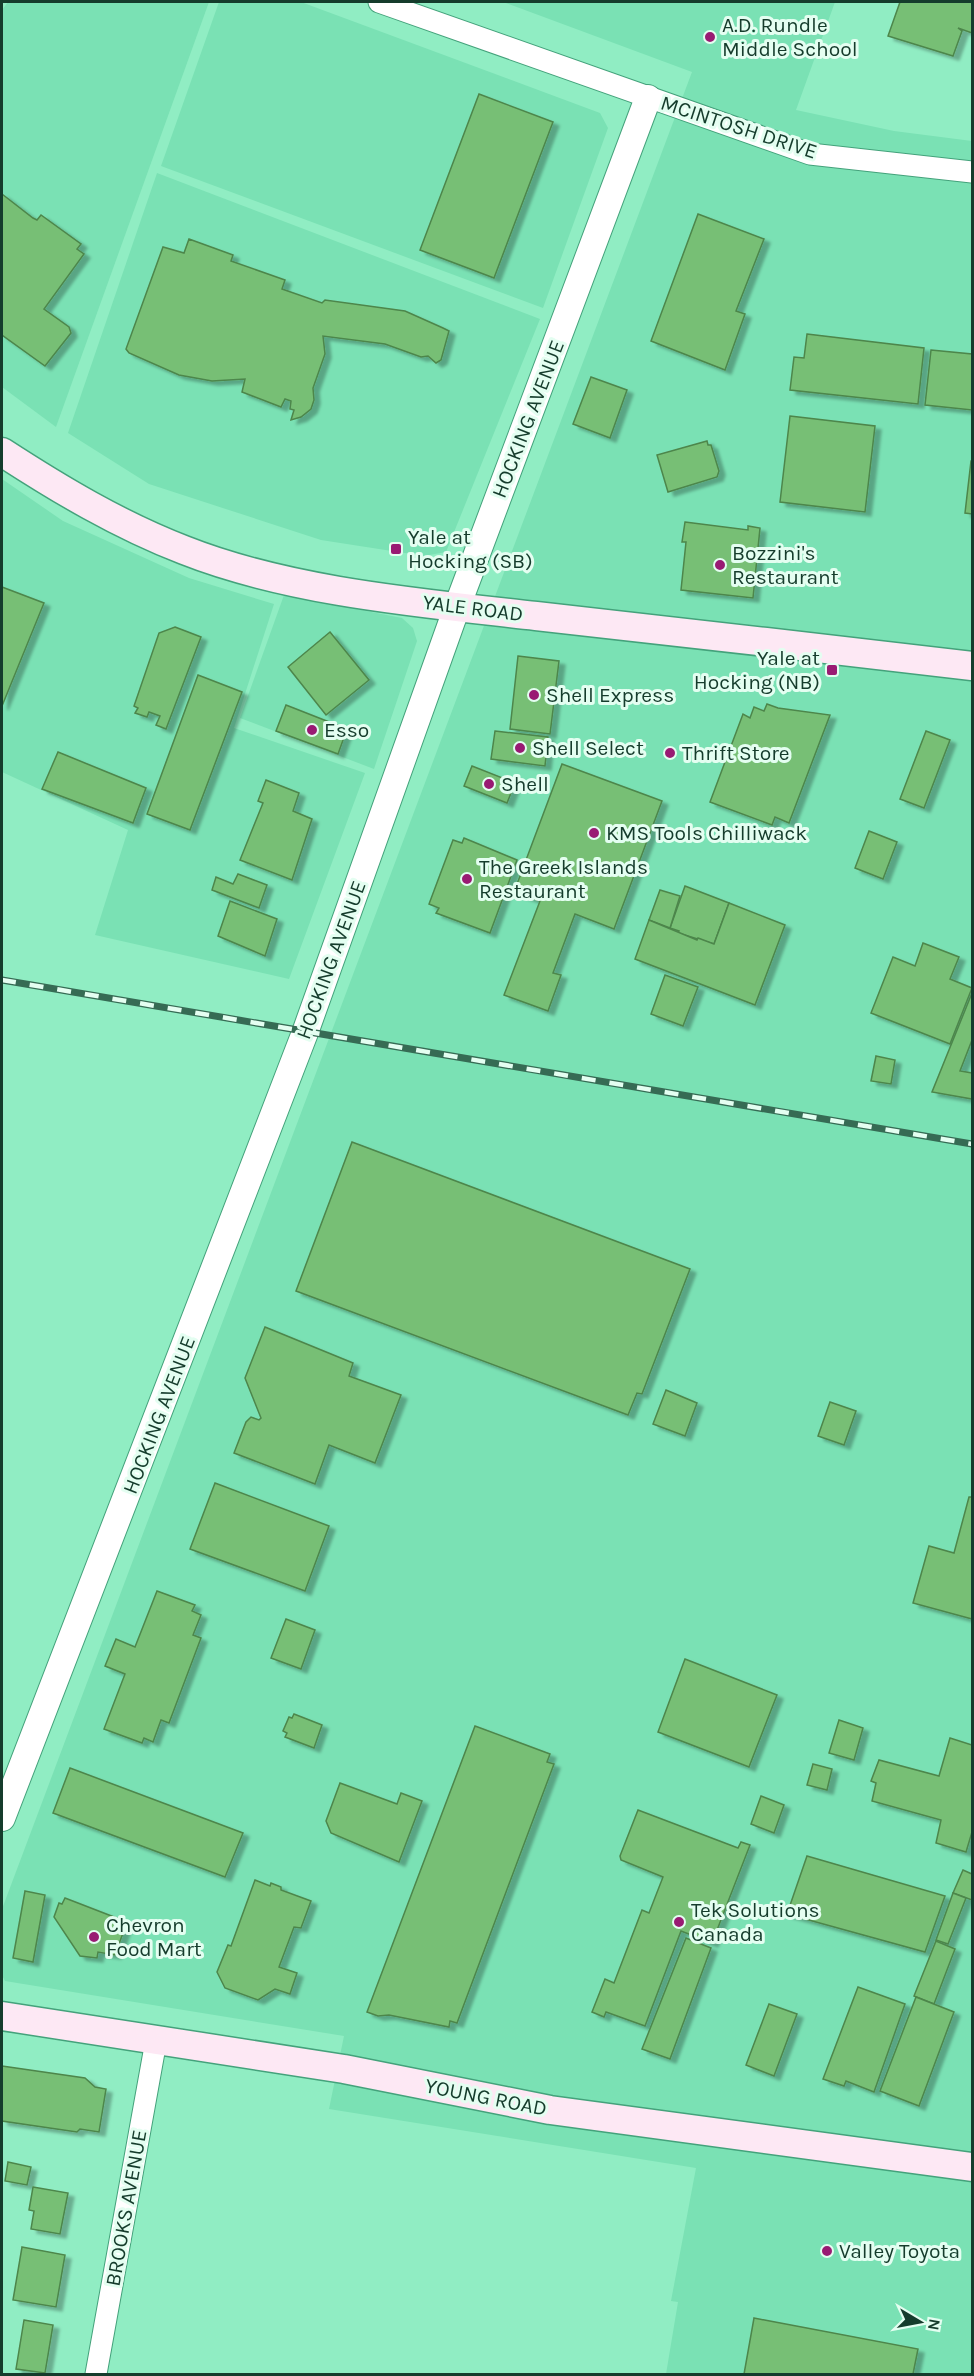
<svg xmlns="http://www.w3.org/2000/svg" width="974" height="2376" viewBox="0 0 974 2376" font-family="Karla,sans-serif">
<style>
.built{fill:#7ae1b4}
.building{fill:#77bf75;stroke:#4d864b;stroke-width:1.5;filter:url(#shadow)}
.lines{fill:none;stroke-linecap:round;stroke-linejoin:round}
.minor-casing{stroke:#44a27b;stroke-width:23}
.tertiary-casing{stroke:#44a27b;stroke-width:28}
.secondary-casing{stroke:#44a27b;stroke-width:31}
.minor{stroke:#fff;stroke-width:21}
.tertiary{stroke:#fff;stroke-width:26}
.secondary{stroke:#fde8f4;stroke-width:28}
.rail-casing{stroke:#366b54;stroke-width:7}
.rail{stroke:#e4fef1;stroke-width:4.5;stroke-dasharray:14;stroke-linecap:butt}
.poi-dot{fill:#991b73;stroke:#e4fef1;stroke-width:2}
.labels{text-anchor:middle;stroke-width:6;stroke-linejoin:round;paint-order:stroke}
.poi-label{font-size:21px;fill:#153c2c;stroke:#e4fef1;text-anchor:start}
.street-label{font-size:21px;fill:#153c2c;stroke:#e4fef1}
</style>
<defs>
<filter id="shadow"><feDropShadow dx="6" dy="4" stdDeviation="1.5" flood-color="#0004"/></filter>
</defs>
<rect width="100%" height="100%" fill="#90edc3"/>
<!-- built -->
<g class="built">
<polygon points="8,2 209,2 56,427 2,387 2,10"/>
<polygon points="219,2 301,2 600,113 608,128 543,308 161,166"/>
<polygon points="503,2 835,2 796,110 894,131 972,141 972,2374 666,2374 678,2302 671,2301 696,2168 329,2109 344,2036 5,1981 2,1975 2,1909 692,72"/>
<polygon points="157,173 540,319 446,552 424,556 321,540 149,484 68,433"/>
<polygon points="2,479 63,521 189,578 274,604 234,728 365,773 289,979 95,935 128,830 2,772"/>
<polygon points="284,595 402,618 413,628 417,641 374,769 240,718"/>
</g>
<!-- building -->
<g class="building">
<polygon points="900,2 972,2 972,33 958,28 962,31 953,56 888,36"/>
<polygon points="479,94 553,122 494,278 420,250"/>
<polygon points="2,194 33,218 37,220 41,215 81,244 77,249 84,254 44,309 69,327 71,333 45,366 2,335"/>
<polygon points="698,214 764,239 736,311 745,314 725,370 651,341"/>
<polygon points="189,239 233,255 231,261 285,280 282,289 322,303 325,300 405,311 443,328 449,331 441,360 436,363 428,356 421,357 385,344 323,336 325,354 313,388 314,400 311,409 301,417 291,420 294,410 290,409 291,401 285,399 281,407 242,392 245,379 212,381 179,375 129,353 126,349 163,247 184,253"/>
<polygon points="807,334 924,348 918,404 790,390 794,357 804,358"/>
<polygon points="931,350 972,354 972,410 925,405"/>
<polygon points="591,377 627,390 610,438 573,424"/>
<polygon points="790,416 875,426 865,512 780,502"/>
<polygon points="707,441 708,445 711,445 719,471 717,477 668,492 657,455"/>
<polygon points="971,461 972,461 972,514 965,513"/>
<polygon points="685,522 748,530 748,526 760,528 753,598 681,590 686,542 682,542"/>
<polygon points="2,587 44,603 2,706"/>
<polygon points="175,627 201,637 166,729 156,725 160,716 149,712 147,717 135,713 138,708 134,706 159,633"/>
<polygon points="330,632 369,680 326,715 288,667"/>
<polygon points="518,656 559,661 550,734 510,729"/>
<polygon points="198,675 242,692 190,830 147,814"/>
<polygon points="767,704 778,708 830,715 789,823 775,817 772,825 710,802 743,714 750,718 754,707 764,711"/>
<polygon points="286,705 347,729 338,754 276,731"/>
<polygon points="495,731 548,737 545,766 491,759"/>
<polygon points="926,731 950,740 924,808 900,799"/>
<polygon points="58,752 146,788 133,823 42,789"/>
<polygon points="562,764 662,801 614,929 575,914 553,973 561,975 548,1011 504,995 540,901 514,892"/>
<polygon points="472,766 515,783 507,803 464,786"/>
<polygon points="266,780 299,793 293,811 312,819 292,880 240,860 263,803 258,801"/>
<polygon points="869,831 897,842 883,879 855,868"/>
<polygon points="464,838 517,860 490,933 436,913 439,908 429,904 453,840 462,843"/>
<polygon points="238,874 267,885 259,908 212,890 216,877 233,884"/>
<polygon points="685,886 729,903 714,944 678,933 679,931 670,928"/>
<polygon points="660,890 680,896 670,928 649,920"/>
<polygon points="230,901 277,919 265,956 218,936"/>
<polygon points="729,903 785,925 755,1005 635,959 649,920 697,940 698,938 714,944"/>
<polygon points="923,943 959,957 950,979 972,988 950,1044 871,1013 893,957 915,966"/>
<polygon points="665,975 698,987 683,1026 651,1014"/>
<polygon points="972,993 972,1040 960,1071 972,1073 972,1099 932,1092"/>
<polygon points="876,1056 895,1060 891,1084 871,1081"/>
<polygon points="352,1142 690,1269 642,1394 637,1393 628,1415 296,1291"/>
<polygon points="265,1327 353,1363 349,1376 401,1395 375,1463 329,1445 315,1484 234,1453 246,1422 251,1417 259,1420 261,1418 245,1378"/>
<polygon points="666,1390 697,1403 685,1436 653,1424"/>
<polygon points="830,1402 856,1411 844,1445 818,1436"/>
<polygon points="215,1483 329,1526 305,1591 190,1549"/>
<polygon points="969,1497 972,1497 972,1619 913,1603 929,1546 954,1553"/>
<polygon points="157,1591 195,1605 192,1611 201,1615 193,1635 201,1638 169,1723 161,1720 153,1742 144,1738 142,1743 104,1729 125,1674 105,1666 116,1639 135,1647"/>
<polygon points="286,1619 315,1630 301,1669 271,1658"/>
<polygon points="685,1659 777,1695 749,1767 658,1732"/>
<polygon points="294,1714 322,1725 314,1748 285,1737 287,1733 283,1731 289,1717 292,1718"/>
<polygon points="839,1720 863,1728 854,1760 829,1753"/>
<polygon points="475,1726 550,1754 547,1762 554,1764 457,2023 450,2021 449,2027 389,2015 378,2016 367,2012"/>
<polygon points="950,1738 972,1745 972,1832 966,1852 936,1843 941,1820 872,1801 876,1783 871,1781 879,1760 939,1776"/>
<polygon points="813,1764 832,1769 827,1790 807,1785"/>
<polygon points="70,1768 243,1833 225,1877 53,1813"/>
<polygon points="340,1783 397,1804 401,1793 422,1801 399,1862 331,1833 326,1821"/>
<polygon points="761,1796 784,1805 774,1833 751,1824"/>
<polygon points="638,1810 738,1848 741,1842 750,1845 712,1943 681,1931 645,2026 606,2012 604,2017 592,2012 605,1979 614,1983 642,1910 649,1913 663,1877 621,1860 620,1856"/>
<polygon points="807,1856 945,1896 925,1952 787,1914"/>
<polygon points="963,1870 972,1874 972,1900 953,1893"/>
<polygon points="255,1880 270,1886 271,1883 281,1887 281,1890 311,1901 301,1928 294,1927 279,1967 297,1973 290,1994 275,1989 258,2000 225,1988 217,1972 228,1945 231,1946"/>
<polygon points="25,1891 45,1895 33,1962 13,1958"/>
<polygon points="953,1893 966,1898 948,1944 936,1940"/>
<polygon points="65,1898 127,1922 115,1955 98,1952 97,1958 80,1956 54,1917 59,1903 62,1904"/>
<polygon points="686,1938 711,1948 670,2059 642,2049"/>
<polygon points="936,1941 955,1949 934,2004 914,1996"/>
<polygon points="858,1987 905,2004 874,2092 846,2081 844,2086 823,2079"/>
<polygon points="916,1997 954,2012 919,2106 880,2091"/>
<polygon points="769,2004 797,2014 774,2076 746,2065"/>
<polygon points="2,2066 85,2078 95,2087 106,2089 99,2132 80,2129 77,2132 2,2121"/>
<polygon points="8,2162 31,2167 27,2185 5,2181"/>
<polygon points="33,2187 68,2193 60,2234 31,2229 34,2211 29,2210"/>
<polygon points="22,2247 65,2255 56,2307 13,2300"/>
<polygon points="754,2318 918,2349 913,2374 744,2374"/>
<polygon points="24,2320 53,2325 45,2373 16,2369"/>
</g>
<g class="lines">
<!-- minor casing -->
<g class="minor-casing">
<g id="minor">
<polyline points="379,2 810,154 972,172"/>
<polyline points="96,2374 156,2041"/>
</g>
</g>
<!-- tertiary casing -->
<g class="tertiary-casing">
<polyline id="tertiary" points="2,1818 306,1030 457,607 648,98"/>
</g>
<!-- secondary casing -->
<g class="secondary-casing">
<g id="secondary">
<path d="M 2,452 C 59,489 119,525 184,550 C 290,592 422,603 536,616 C 681,632 827,649 972,666"/>
<polyline points="2,2016 344,2069 550,2110 972,2167"/>
</g>
</g>
<!-- minor -->
<use href="#minor" class="minor"/>
<!-- tertiary -->
<use href="#tertiary" class="tertiary"/>
<!-- secondary -->
<use href="#secondary" class="secondary"/>
<!-- rail casing -->
<g class="rail-casing">
<polyline id="rail" points="2,980 972,1144"/>
</g>
<!-- rail -->
<use href="#rail" class="rail"/>
</g>
<!-- markers -->
<g class="poi-dot">
<circle cx="710" cy="37" r="6"/>
<rect x="390" y="543" width="12" height="12" rx="3"/>
<circle cx="720" cy="565" r="6"/>
<rect x="826" y="664" width="12" height="12" rx="3"/>
<circle cx="534" cy="695" r="6"/>
<circle cx="312" cy="730" r="6"/>
<circle cx="520" cy="748" r="6"/>
<circle cx="670" cy="753" r="6"/>
<circle cx="489" cy="784" r="6"/>
<circle cx="594" cy="833" r="6"/>
<circle cx="467" cy="879" r="6"/>
<circle cx="679" cy="1922" r="6"/>
<circle cx="94" cy="1937" r="6"/>
<circle cx="827" cy="2251" r="6"/>
</g>
<g class="labels">
<!-- poi labels -->
<g class="poi-label">
<text x="722" y="32">A.D. Rundle<tspan x="722" dy="24">Middle School</tspan></text>
<text x="408" y="544">Yale at<tspan x="408" dy="24">Hocking (SB)</tspan></text>
<text x="732" y="560">Bozzini's<tspan x="732" dy="24">Restaurant</tspan></text>
<text x="820" y="665" text-anchor="end">Yale at<tspan x="820" dy="24">Hocking (NB)</tspan></text>
<text x="546" y="702">Shell Express</text>
<text x="324" y="737">Esso</text>
<text x="532" y="755">Shell Select</text>
<text x="682" y="760">Thrift Store</text>
<text x="501" y="791">Shell</text>
<text x="606" y="840">KMS Tools Chilliwack</text>
<text x="479" y="874">The Greek Islands<tspan x="479" dy="24">Restaurant</tspan></text>
<text x="691" y="1917">Tek Solutions<tspan x="691" dy="24">Canada</tspan></text>
<text x="106" y="1932">Chevron<tspan x="106" dy="24">Food Mart</tspan></text>
<text x="839" y="2258">Valley Toyota</text>
</g>
<!-- street labels -->
<g class="street-label">
<text transform="translate(739 127) rotate(18)" y="7">MCINTOSH DRIVE</text>
<text transform="translate(528 419) rotate(-69)" y="7">HOCKING AVENUE</text>
<text transform="translate(473 608) rotate(7)" y="7">YALE ROAD</text>
<text transform="translate(331 960) rotate(-70)" y="7">HOCKING AVENUE</text>
<text transform="translate(159 1415) rotate(-69)" y="7">HOCKING AVENUE</text>
<text transform="translate(486 2097) rotate(11)" y="7">YOUNG ROAD</text>
<text transform="translate(126 2208) rotate(-80)" y="7">BROOKS AVENUE</text>
</g>
</g>
<!-- border -->
<rect width="974" height="2376" fill="none" stroke="#153c2c" stroke-width="6"/>
<!-- north arrow -->
<g transform="translate(920 2322) rotate(100)" stroke="#e4fef1" stroke-width="4.5" paint-order="stroke">
<path d="M0-4.5L10 22L0 15L-10 22Z" fill="#153c2c"/>
<text y="-9" font-size="16" font-weight="bold" text-anchor="middle" fill="#153c2c">N</text>
</g>
</svg>
